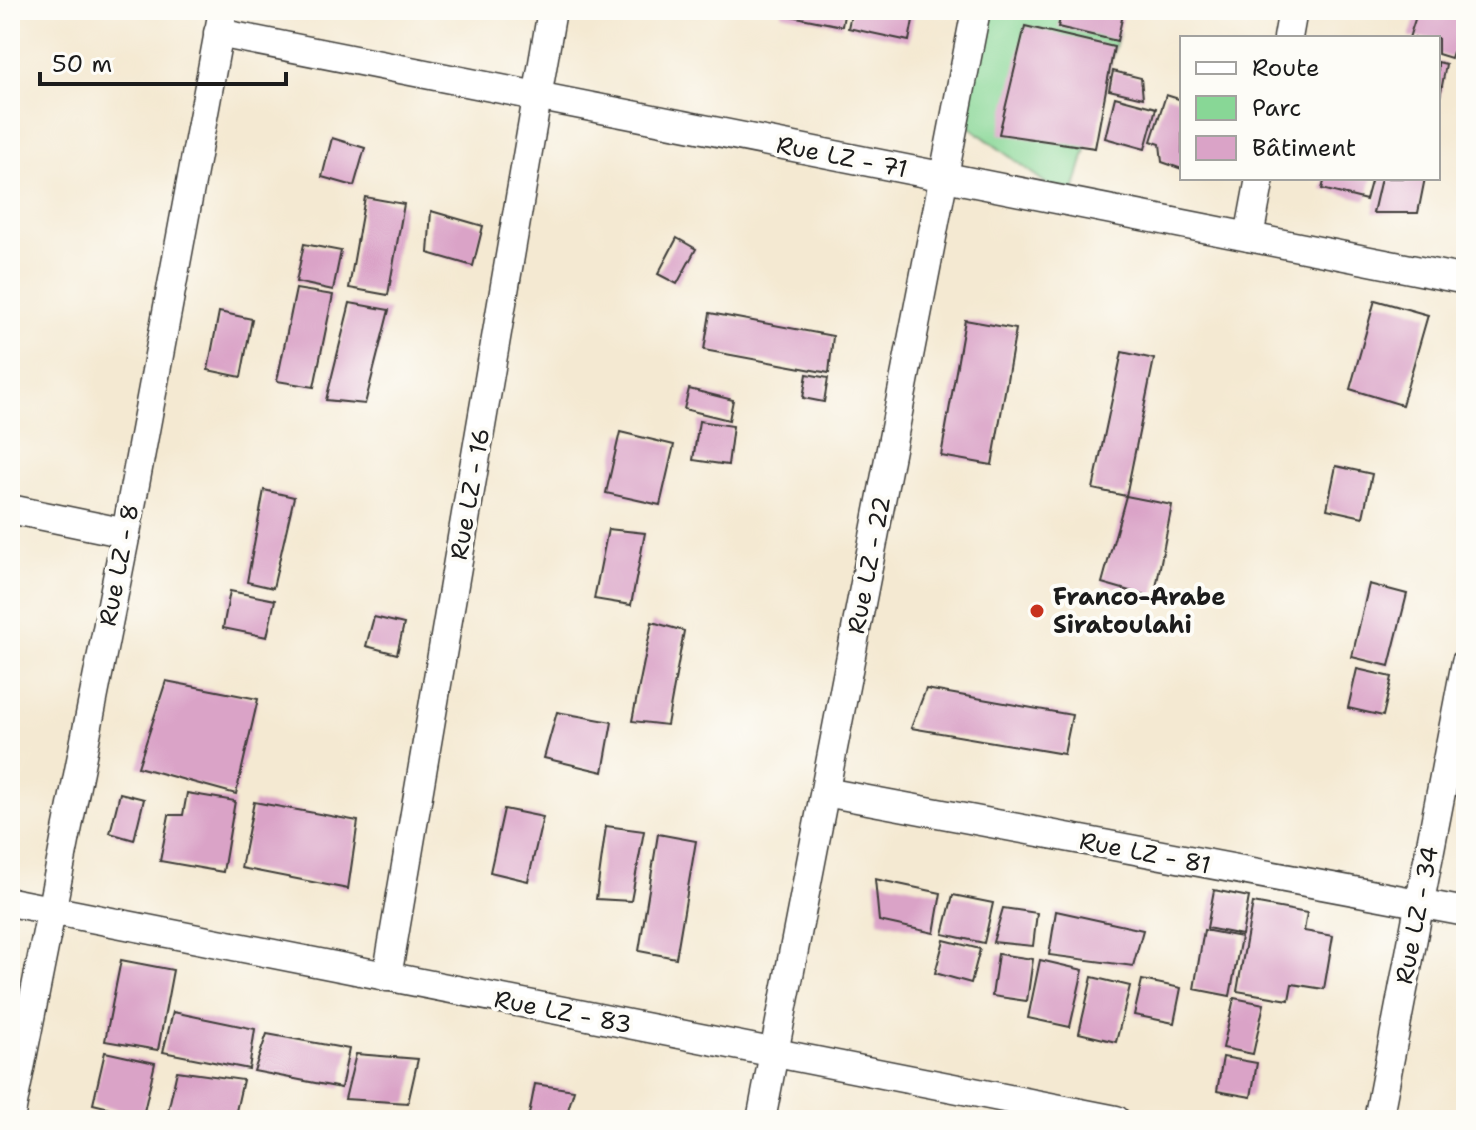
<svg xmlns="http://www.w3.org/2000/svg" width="1476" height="1130" viewBox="0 0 1476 1130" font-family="'Shantell Sans',sans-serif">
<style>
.green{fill:#88d796;stroke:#527a59;stroke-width:2}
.building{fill:#daa3c7}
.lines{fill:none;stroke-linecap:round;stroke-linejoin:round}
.street-casing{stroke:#3c3b37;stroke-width:31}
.street{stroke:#fff;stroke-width:28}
.poi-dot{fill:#c8321e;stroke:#fdfcf7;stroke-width:3}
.labels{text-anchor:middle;stroke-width:8;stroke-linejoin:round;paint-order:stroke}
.street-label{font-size:24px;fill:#1c1c1c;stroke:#fdfcf7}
.poi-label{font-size:24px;font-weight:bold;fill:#1c1c1c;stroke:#fdfcf7;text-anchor:start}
</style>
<rect width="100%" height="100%" fill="#fdfcf7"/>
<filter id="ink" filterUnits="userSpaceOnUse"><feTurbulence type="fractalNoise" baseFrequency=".0125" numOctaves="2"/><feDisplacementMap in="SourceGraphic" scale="16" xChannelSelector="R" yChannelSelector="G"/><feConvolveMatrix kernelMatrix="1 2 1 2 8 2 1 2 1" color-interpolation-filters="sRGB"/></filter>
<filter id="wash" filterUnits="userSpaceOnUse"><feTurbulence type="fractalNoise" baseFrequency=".006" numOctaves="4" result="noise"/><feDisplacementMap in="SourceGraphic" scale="32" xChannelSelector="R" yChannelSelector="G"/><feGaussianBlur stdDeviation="1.8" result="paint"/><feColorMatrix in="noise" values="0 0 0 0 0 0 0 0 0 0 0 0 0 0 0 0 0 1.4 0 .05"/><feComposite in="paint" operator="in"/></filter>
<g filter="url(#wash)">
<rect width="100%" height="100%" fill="#f4e9d2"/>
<!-- green -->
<polygon class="green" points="976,10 1034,10 1119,33 1071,202 955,116"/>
<g id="blocks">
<!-- building -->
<g class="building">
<polygon points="782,10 845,10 842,26 781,14"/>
<polygon points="852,10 915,10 909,41 848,28"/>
<polygon points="1062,10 1124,10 1117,41 1058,27"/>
<polygon points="1418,10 1449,10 1465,15 1451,58 1438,54 1438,38 1409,38"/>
<polygon points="1025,26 1114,47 1095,148 999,134"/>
<polygon points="1438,62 1446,64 1440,97 1438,97"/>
<polygon points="1113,71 1141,78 1143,98 1109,90"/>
<polygon points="1166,95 1182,100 1182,169 1162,162 1160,144 1151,141"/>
<polygon points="1115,97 1156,108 1145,149 1105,138"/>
<polygon points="332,138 365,148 354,186 322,177"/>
<polygon points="1325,178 1372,178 1366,200 1322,189"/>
<polygon points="1381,178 1425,178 1418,213 1373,213"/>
<polygon points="365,197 404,204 388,295 349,288"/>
<polygon points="431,211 483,226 473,266 428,253"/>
<polygon points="677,238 696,249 677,284 658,274"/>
<polygon points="304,244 341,251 333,290 296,282"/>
<polygon points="296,289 333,295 314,387 277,381"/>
<polygon points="1375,300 1428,315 1402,405 1350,389"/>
<polygon points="350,303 389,310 365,404 326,400"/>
<polygon points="219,312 252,319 241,377 208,370"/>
<polygon points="710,313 833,336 829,373 704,350"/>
<polygon points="965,320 1016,329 992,465 941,456"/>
<polygon points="1122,352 1154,359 1126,496 1093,489"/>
<polygon points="807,374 828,378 824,402 803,398"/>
<polygon points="689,389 733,400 729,420 684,409"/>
<polygon points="699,421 733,426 728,465 693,460"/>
<polygon points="620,432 674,445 660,505 606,493"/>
<polygon points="1336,466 1372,474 1363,517 1327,509"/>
<polygon points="264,490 294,497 273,588 247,582"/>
<polygon points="1126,496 1172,505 1154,598 1102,583"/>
<polygon points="608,529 645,533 631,605 594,599"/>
<polygon points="1369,584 1407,594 1389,666 1352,657"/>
<polygon points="230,591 275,600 267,637 223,628"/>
<polygon points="374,617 404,624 397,654 366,646"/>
<polygon points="652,622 684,631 667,725 632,721"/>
<polygon points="1357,669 1392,677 1383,716 1348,708"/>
<polygon points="166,681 258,699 236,794 138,767"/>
<polygon points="926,689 1072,715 1064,754 911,728"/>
<polygon points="557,712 612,722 603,772 544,758"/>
<polygon points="120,793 144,799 134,840 110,833"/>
<polygon points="187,793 235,801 223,872 160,861 169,815 183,815"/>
<polygon points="254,802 358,821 348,889 241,868"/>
<polygon points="504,809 543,817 528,881 490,872"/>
<polygon points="606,826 644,831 631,901 596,899"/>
<polygon points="658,834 696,841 676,958 639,951"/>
<polygon points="875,879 941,893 934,933 879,921"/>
<polygon points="1214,890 1249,897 1242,935 1207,928"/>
<polygon points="953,895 993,903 984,943 943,934"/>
<polygon points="1253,903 1307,913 1304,931 1333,936 1324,989 1292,984 1289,1000 1237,991"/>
<polygon points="1003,908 1037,913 1033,946 993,942"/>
<polygon points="1056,911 1143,930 1133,966 1049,955"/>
<polygon points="1204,930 1241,937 1230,996 1194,989"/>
<polygon points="944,940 980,949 971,983 935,973"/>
<polygon points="998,954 1033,959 1027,1001 992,996"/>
<polygon points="121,960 173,970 158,1050 105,1041"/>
<polygon points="1040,960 1083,970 1070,1027 1028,1018"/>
<polygon points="1092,977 1130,986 1116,1042 1079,1033"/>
<polygon points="1142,980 1181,988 1174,1023 1134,1015"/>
<polygon points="1234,998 1264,1004 1253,1054 1223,1048"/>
<polygon points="173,1012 255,1029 249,1069 163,1052"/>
<polygon points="267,1034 349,1049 341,1088 254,1071"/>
<polygon points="105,1052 155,1063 143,1116 93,1104"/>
<polygon points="356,1054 418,1059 408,1103 345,1099"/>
<polygon points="1223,1057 1257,1063 1251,1097 1217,1091"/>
<polygon points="177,1071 243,1080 234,1120 166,1120"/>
<polygon points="535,1084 574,1090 565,1120 528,1120"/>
</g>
</g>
</g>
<g filter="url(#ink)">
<use href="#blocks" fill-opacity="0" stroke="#3c3b37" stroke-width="2"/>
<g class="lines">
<!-- street casing -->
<g class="street-casing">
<g id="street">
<polyline points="218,33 1466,280"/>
<polyline points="1288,38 1293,10"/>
<polyline points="1249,237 1260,178"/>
<polyline points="10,509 126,533"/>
<polyline points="825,792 1466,912"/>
<polyline points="10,902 1116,1120"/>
<polyline points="387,977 552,10"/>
<polyline points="10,1119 126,533 223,10"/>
<polyline points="761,1120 976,10"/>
<polyline points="1378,1120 1466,662"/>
</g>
</g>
<!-- street -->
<use href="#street" class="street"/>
</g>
</g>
<!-- markers -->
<circle class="poi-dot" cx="1037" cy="611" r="8"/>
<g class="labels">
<!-- street labels -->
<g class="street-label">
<text transform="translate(842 157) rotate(11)" y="8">Rue LZ - 71</text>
<text transform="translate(470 494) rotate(-80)" y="8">Rue LZ - 16</text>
<text transform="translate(119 565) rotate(-79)" y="8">Rue LZ - 8</text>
<text transform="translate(869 565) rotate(-79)" y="8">Rue LZ - 22</text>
<text transform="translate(1145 853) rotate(11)" y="8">Rue LZ - 81</text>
<text transform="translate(1417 915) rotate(-79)" y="8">Rue LZ - 34</text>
<text transform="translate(563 1012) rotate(11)" y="8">Rue LZ - 83</text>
</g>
<!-- poi labels -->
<g class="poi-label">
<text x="1053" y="605">Franco-Arabe<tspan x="1053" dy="28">Siratoulahi</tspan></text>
</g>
</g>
<!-- margin -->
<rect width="1476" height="1130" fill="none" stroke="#fdfcf7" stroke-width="40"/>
<!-- legend -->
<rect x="1180" y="36" width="260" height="144" fill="#fdfcf7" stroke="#a3a29f" stroke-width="2"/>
<rect x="1196" y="62" width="40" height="12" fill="#ffffff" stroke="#a3a29f" stroke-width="2"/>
<text x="1252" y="76" font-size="24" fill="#1c1c1c">Route</text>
<rect x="1196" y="96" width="40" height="24" fill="#88d796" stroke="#a3a29f" stroke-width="2"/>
<text x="1252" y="116" font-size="24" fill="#1c1c1c">Parc</text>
<rect x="1196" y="136" width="40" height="24" fill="#daa3c7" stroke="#a3a29f" stroke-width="2"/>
<text x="1252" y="156" font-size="24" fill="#1c1c1c">Bâtiment</text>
<!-- scale -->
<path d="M40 72v12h246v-12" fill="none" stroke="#1c1c1c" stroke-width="4"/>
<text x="52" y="72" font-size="24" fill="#1c1c1c" stroke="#fdfcf7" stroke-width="6" paint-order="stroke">50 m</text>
</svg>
